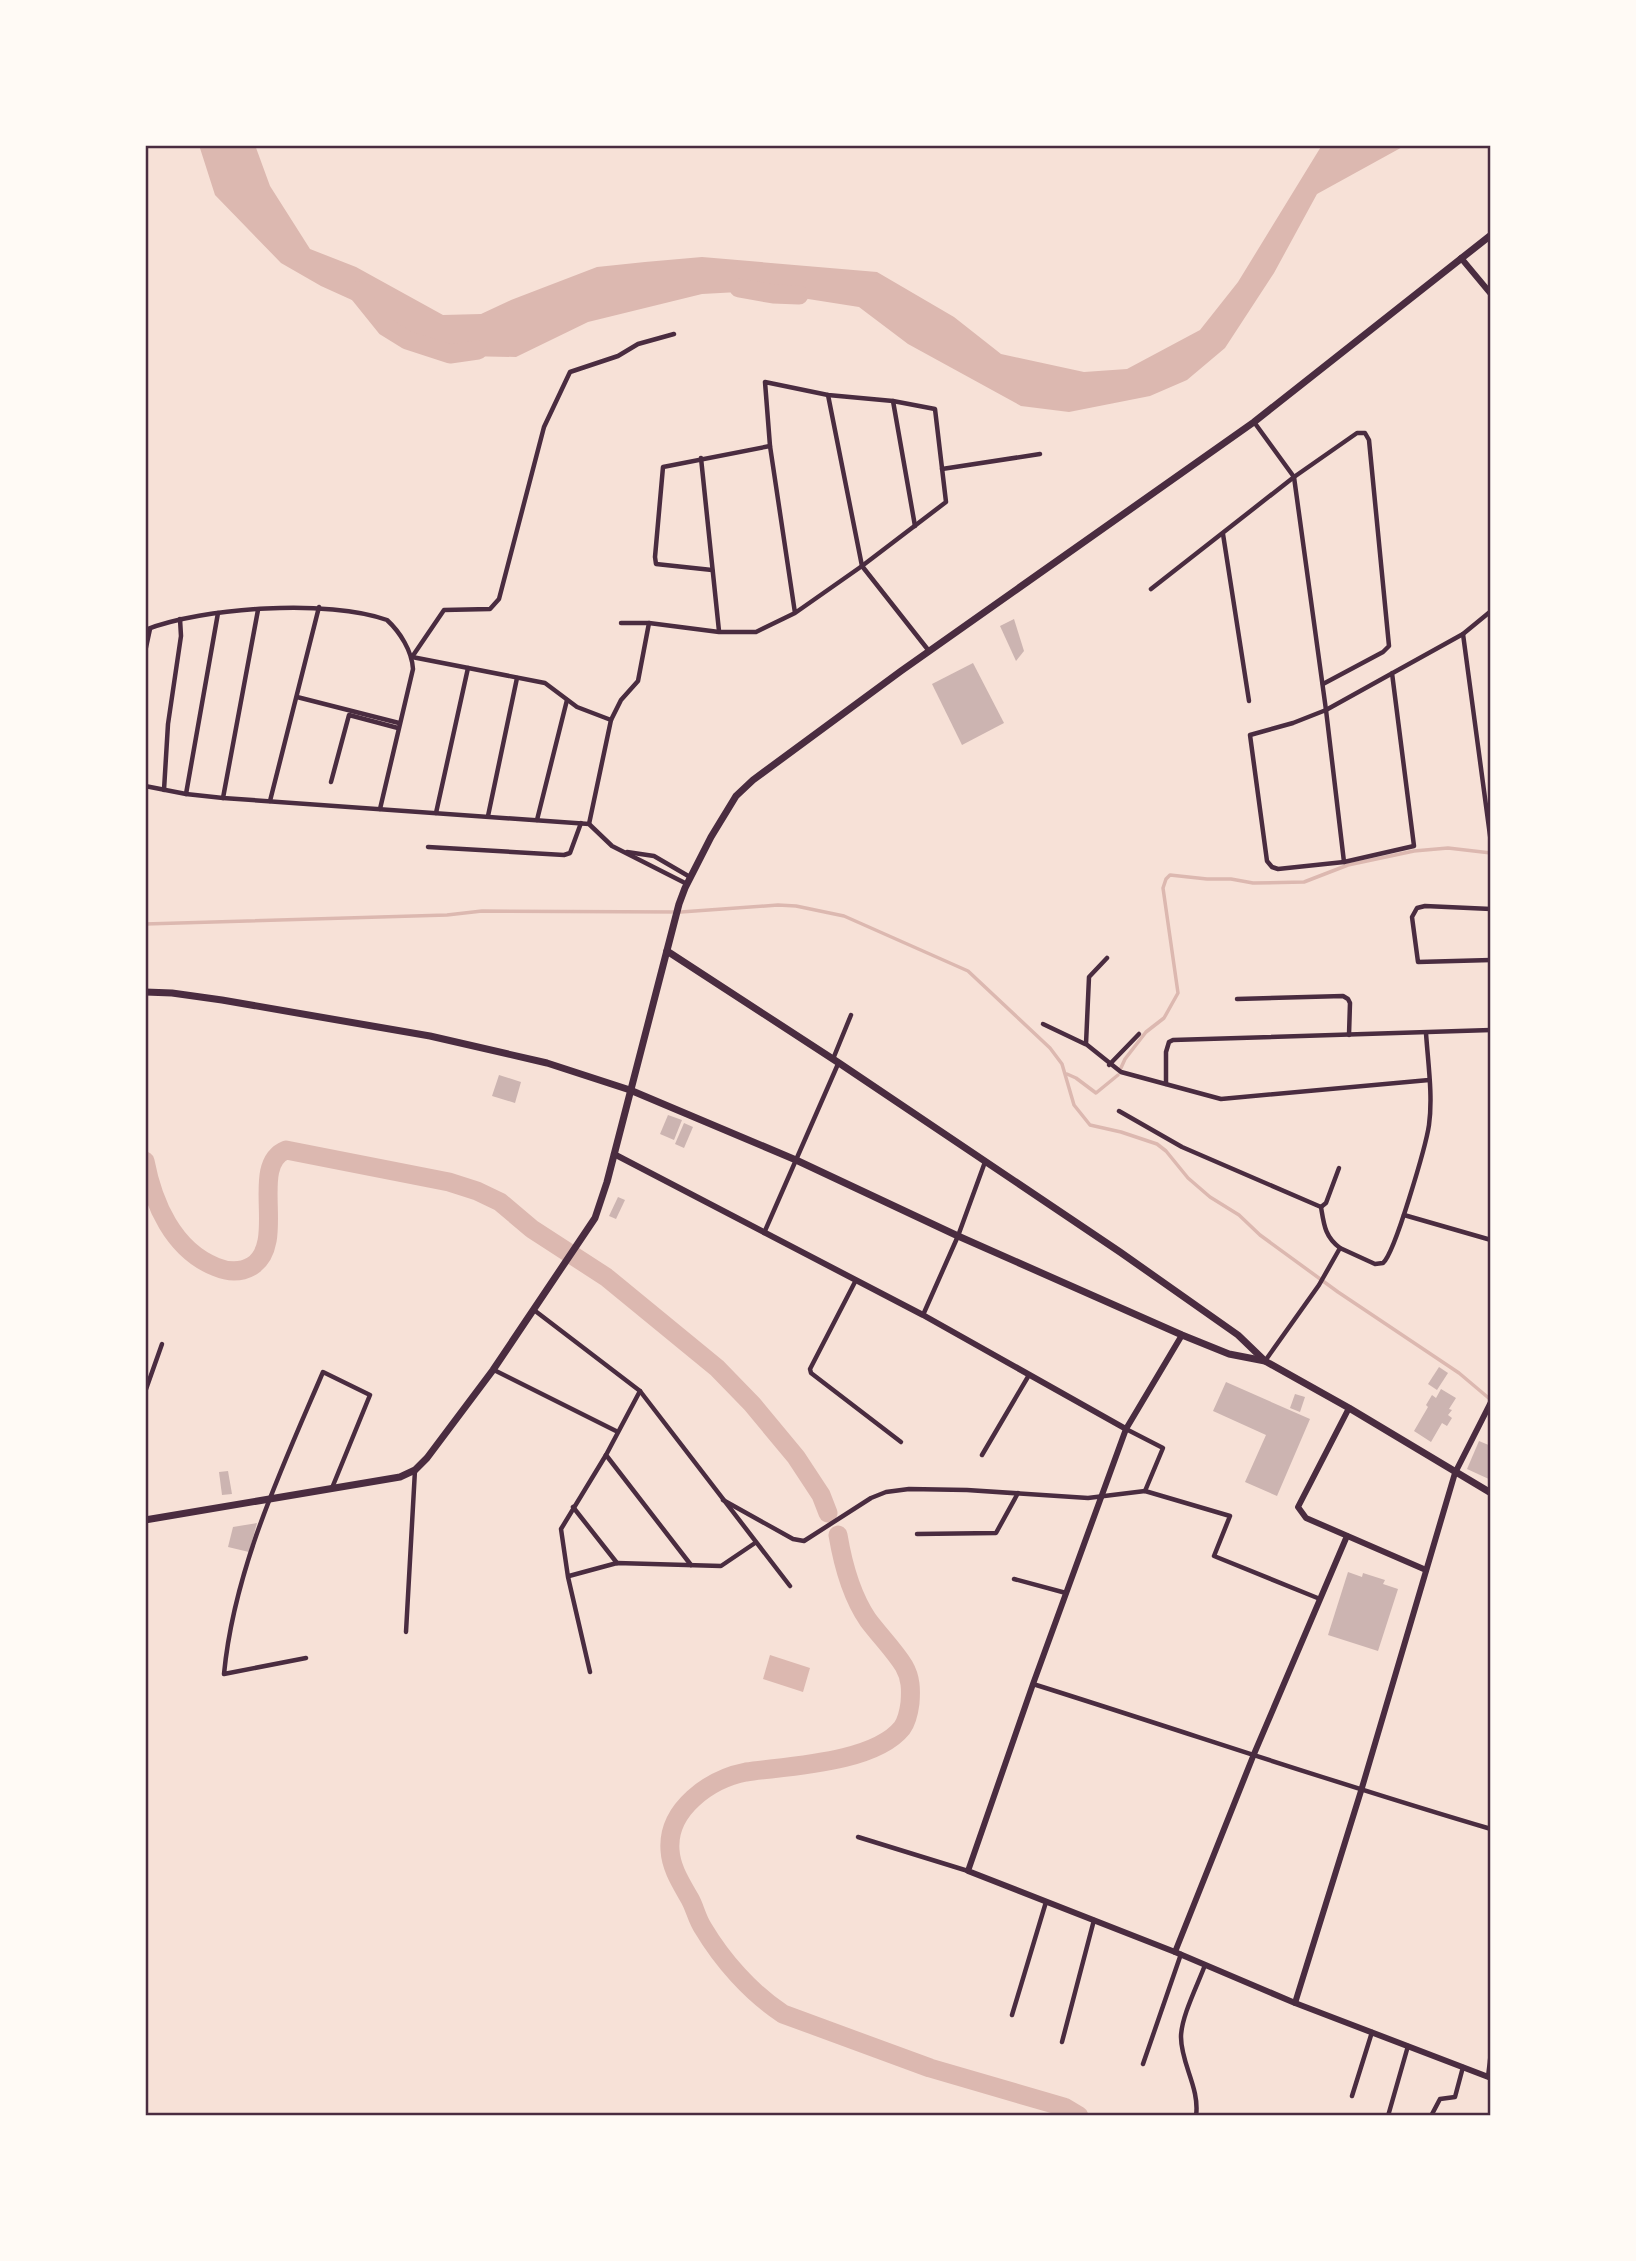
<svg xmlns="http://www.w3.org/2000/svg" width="1636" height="2261" viewBox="0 0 1636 2261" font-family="'Exo 2',sans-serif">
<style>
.water{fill:#dcb8b0}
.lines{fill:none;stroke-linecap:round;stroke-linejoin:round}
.stream{stroke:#dcb8b0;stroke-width:3.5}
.river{stroke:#dcb8b0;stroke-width:19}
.building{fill:#ccb4b1}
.minor{stroke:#4a2c40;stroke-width:4.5}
.tertiary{stroke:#4a2c40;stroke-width:6}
.secondary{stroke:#4a2c40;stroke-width:7}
.neatline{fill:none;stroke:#4a2c40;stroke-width:2.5}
</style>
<rect width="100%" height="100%" fill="#f7e1d7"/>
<!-- water -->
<g class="water">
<polygon points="199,145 255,145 270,186 310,249 356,267 443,315 481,314 511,300 597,267 645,262 702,257 877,272 954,317 1001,354 1084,372 1127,369 1200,330 1238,282 1322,145 1406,145 1317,194 1274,273 1225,348 1187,380 1150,396 1069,412 1021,406 908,344 859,307 757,291 702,294 588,322 516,357 464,356 431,348 400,334 374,310 321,286 281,263 215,195"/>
<polygon points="770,1655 810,1668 803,1692 763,1679"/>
</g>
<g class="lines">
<!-- stream -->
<g class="stream">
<polyline points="145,924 447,915 482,911 681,912 778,905 796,906 844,916 968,971 1050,1048 1062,1064 1074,1105 1090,1125 1121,1132 1157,1144 1166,1151 1188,1178 1210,1197 1239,1215 1260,1235 1338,1292 1459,1373 1491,1400"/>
<polyline points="1120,1070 1125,1059 1146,1032 1164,1018 1178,993 1163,888 1166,879 1170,875 1207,879 1231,879 1253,883 1304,882 1348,865 1414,851 1448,848 1491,853"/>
<polyline points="1067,1074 1076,1078 1096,1093 1118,1075"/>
</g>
<!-- river -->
<g class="river">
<polyline points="739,288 773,294 799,295"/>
<polyline points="357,291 386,327 407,340 450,354 478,350"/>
<path d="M 145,1161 C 153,1203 173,1250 216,1267 C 228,1272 240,1273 252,1266 C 288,1243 248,1165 286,1150 L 449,1182 L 477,1191 L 500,1202 L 532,1229 L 606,1277 L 717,1368 L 752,1404 L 796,1457 L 821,1495 L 828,1513"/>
<path d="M 838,1535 C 843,1565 851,1595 868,1620 C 880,1636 894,1650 904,1666 C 911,1678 911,1690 910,1703 C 909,1711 907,1721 902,1728 C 874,1763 788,1766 746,1772 C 710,1779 667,1809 670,1850 C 671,1868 681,1883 690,1899 C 695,1908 697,1919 703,1928 C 722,1960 751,1993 783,2014 L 930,2068 L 1064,2107 L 1079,2116"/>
</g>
</g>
<!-- building -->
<g class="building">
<polygon points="1014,619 1024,651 1016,661 1000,626"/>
<polygon points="973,663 1004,723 962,745 932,684"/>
<polygon points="499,1075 521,1082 515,1103 492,1096"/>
<polygon points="668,1115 682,1120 674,1140 660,1134"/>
<polygon points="684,1123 693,1127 684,1148 675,1144"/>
<polygon points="618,1197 625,1200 616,1219 609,1216"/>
<polygon points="1439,1367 1448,1373 1437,1390 1428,1384"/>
<polygon points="1226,1382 1310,1419 1277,1496 1245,1482 1266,1435 1213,1411"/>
<polygon points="1441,1389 1456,1398 1449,1409 1452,1410 1448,1415 1452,1418 1447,1426 1442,1423 1431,1442 1414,1431 1428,1407 1426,1405 1432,1395 1436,1398"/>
<polygon points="1295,1394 1305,1397 1300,1412 1290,1408"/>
<polygon points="1479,1441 1491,1446 1491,1480 1467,1469"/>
<polygon points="228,1471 232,1494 222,1495 219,1472"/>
<polygon points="257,1523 249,1552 228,1547 233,1527"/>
<polygon points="1348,1572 1362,1577 1363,1573 1385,1580 1383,1584 1398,1589 1378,1651 1328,1635"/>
</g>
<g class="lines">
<!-- minor -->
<g class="minor">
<polyline points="828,395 862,566 929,651"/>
<polyline points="893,401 915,526"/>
<polyline points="1254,422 1294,477 1326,710 1344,862"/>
<polyline points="701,458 719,631"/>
<polyline points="942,469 1040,454"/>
<polyline points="1223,534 1249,701"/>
<polyline points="712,570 656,564 655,557 663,467 770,446"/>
<polyline points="1151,589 1294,477 1357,433 1365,433 1369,440 1389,646 1383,652 1323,684"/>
<polyline points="621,623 649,623 719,632 756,632 795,613 862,566 946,502 935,409 893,401 828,395 765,382 770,446 795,613"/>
<path d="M 145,630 C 203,607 329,599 387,620 C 400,632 412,651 413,669 L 380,809"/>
<polyline points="1463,634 1491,843"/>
<polyline points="145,652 150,629"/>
<polyline points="412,657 444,610 490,609 499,599 544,427 570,372 618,356 638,344 674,334"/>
<polyline points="412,657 545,683 577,707 611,720"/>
<polyline points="1392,673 1414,846 1344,862 1278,869 1272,867 1267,861 1250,735 1293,723 1326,710 1463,634 1491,611"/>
<polyline points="297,697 399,723"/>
<polyline points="331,782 349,715 398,728"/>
<polyline points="145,786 186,794 223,798 589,824 612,846 687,884"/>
<polyline points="164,790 168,724 181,636 180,619"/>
<polyline points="186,794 218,613"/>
<polyline points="223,798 258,610"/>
<polyline points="270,801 319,607"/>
<polyline points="436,813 468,668"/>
<polyline points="488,816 517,678"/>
<polyline points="537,820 567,700"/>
<polyline points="589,824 611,720 621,700 638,681 649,623"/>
<polyline points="428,847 564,855 570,853 581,823"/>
<polyline points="627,852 654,856 690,877"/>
<polyline points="1491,909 1425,906 1417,908 1412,917 1418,962 1491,960"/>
<polyline points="1107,958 1089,977 1086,1044 1121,1072 1221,1099 1429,1080"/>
<polyline points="1237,999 1343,996 1348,999 1350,1003 1349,1035"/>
<polyline points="1043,1024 1085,1044"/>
<polyline points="833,1059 851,1015"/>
<polyline points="1109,1065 1139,1034"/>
<polyline points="1166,1084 1166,1052 1169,1042 1173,1040 1491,1030"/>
<polyline points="1119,1111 1182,1147 1321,1207"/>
<path d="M 1321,1207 C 1324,1225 1325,1237 1340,1248"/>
<polyline points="1321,1207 1326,1203 1339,1168"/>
<polyline points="1404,1215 1491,1240"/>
<polyline points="764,1233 838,1064"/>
<polyline points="856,1280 810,1369 811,1373 901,1442"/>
<polyline points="534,1310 640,1391 790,1586"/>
<polyline points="923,1315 958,1236 985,1162"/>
<path d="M 1265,1361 L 1319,1285 L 1340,1248 L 1375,1264 L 1383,1263 C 1395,1253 1426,1145 1429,1125 C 1433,1096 1428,1063 1426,1033"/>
<polyline points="494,1370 616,1431"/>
<polyline points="145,1392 162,1344"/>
<polyline points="1126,1429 1163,1448 1145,1491"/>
<polyline points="606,1455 691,1565"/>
<polyline points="982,1455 1029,1375"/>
<polyline points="723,1500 793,1539 804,1541 871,1498 886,1492 909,1489 967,1490 1088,1498 1145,1491 1230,1516 1214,1556 1320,1599"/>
<polyline points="573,1507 617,1563"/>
<polyline points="917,1534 996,1533 1018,1493"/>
<polyline points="569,1576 617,1563 721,1566 755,1543"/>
<polyline points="1014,1579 1066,1593"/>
<polyline points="406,1632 415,1470"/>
<path d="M 306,1658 L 224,1674 C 234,1569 282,1468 323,1372 L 370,1395 L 332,1488"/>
<polyline points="590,1672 568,1577 561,1529 606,1455 640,1391"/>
<path d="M 1033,1684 C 1186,1732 1337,1784 1491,1829"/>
<polyline points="858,1837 968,1871"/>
<polyline points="1012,2015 1046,1902"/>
<polyline points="1062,2042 1094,1920"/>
<polyline points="1143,2064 1181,1954"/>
<polyline points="1488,2077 1491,2052"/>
<polyline points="1352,2096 1372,2032"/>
<path d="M 1196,2116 C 1200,2088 1181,2064 1181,2037 C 1181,2017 1198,1984 1205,1965"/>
<polyline points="1388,2116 1408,2046"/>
<polyline points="1431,2116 1440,2099 1455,2097 1463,2067"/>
</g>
<!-- tertiary -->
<g class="tertiary">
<polyline points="1461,258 1491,294"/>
<polyline points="614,1154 923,1315 1126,1429"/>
<polyline points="1182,1335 1126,1429 1033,1684 968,1871 1175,1952 1295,2003 1491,2078"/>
<polyline points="1349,1408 1298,1507 1306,1518 1426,1570"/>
<polyline points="1175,1952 1254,1754 1347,1536"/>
<polyline points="1295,2003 1361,1791 1455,1473 1491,1402"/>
</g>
<!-- secondary -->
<g class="secondary">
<polyline points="667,951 839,1063 1120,1252 1238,1335 1265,1361 1349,1408 1491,1493"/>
<polyline points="145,992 172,993 222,1000 430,1036 547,1063 630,1090 796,1160 958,1236 1182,1335 1229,1354 1265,1361"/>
<polyline points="145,1520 400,1477 415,1470 427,1458 493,1370 595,1218 607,1182 679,904 685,888 711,837 736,796 753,780 901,671 1254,422 1491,235"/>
</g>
</g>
<!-- border -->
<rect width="1636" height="2261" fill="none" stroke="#fffaf5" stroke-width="294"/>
<rect x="147" y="147" width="1342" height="1967" class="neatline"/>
</svg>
